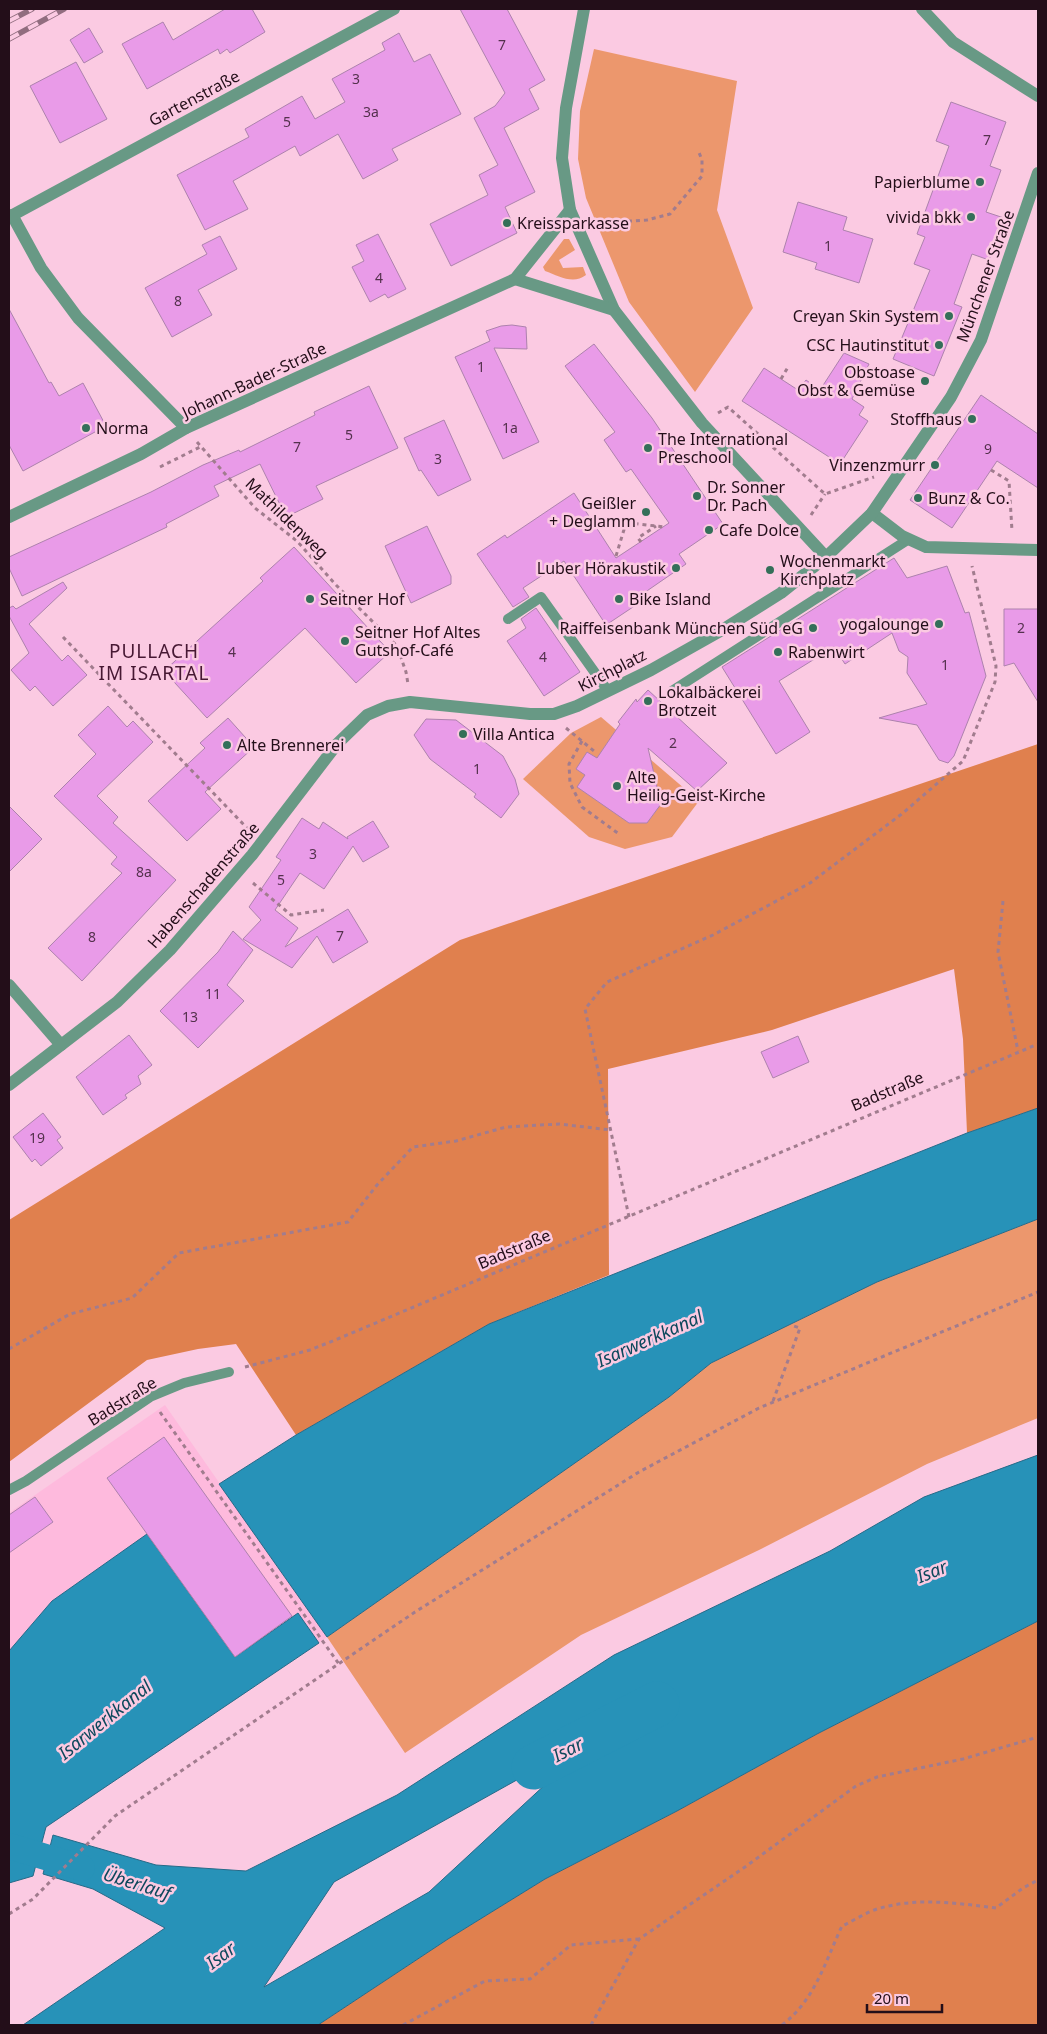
<svg xmlns="http://www.w3.org/2000/svg" width="1047" height="2034" viewBox="0 0 1047 2034" font-family="'Noto Sans',sans-serif">
<style>
.built{fill:#febadd}
.green{fill:#ec976d}
.forest{fill:#e0804e}
.water{fill:#2792b8;stroke:#266a88;fill-rule:evenodd}
.lines{fill:none;stroke-linecap:round;stroke-linejoin:round}
.canal{stroke:#2792b8;stroke-width:26}
.river{stroke:#2792b8;stroke-width:45}
.building{fill:#e99be8;stroke:#ad82ad}
.path{stroke:#a17c8e;stroke-width:3;stroke-dasharray:4 4;stroke-linecap:butt}
.service{stroke:#689985;stroke-width:10}
.minor{stroke:#689985;stroke-width:12}
.rail-casing{stroke:#916d7f;stroke-width:5.5}
.rail{stroke:#fbcae2;stroke-width:4;stroke-dasharray:11;stroke-linecap:butt}
.poi-dot{fill:#346f59;stroke:#fbcae2;stroke-width:2}
.labels{text-anchor:middle;stroke-width:5;stroke-linejoin:round;paint-order:stroke}
.number-label{font-size:14px;fill:#54314d}
.street-label{font-size:16px;fill:#230e19;stroke:#fbcae2}
.poi-label{font-size:16px;fill:#230e19;stroke:#fbcae2;text-anchor:start}
.water-label{font-size:18px;font-style:italic;fill:#0d485c;stroke:#fbcae2}
.quarter-label{font-size:19px;letter-spacing:1px;fill:#471833;stroke:#fbcae2}
</style>
<rect width="100%" height="100%" fill="#fbcae2"/>
<!-- built -->
<polygon class="built" points="165,1405 327,1637 46,1827 9,1861 9,1513"/>
<!-- green -->
<g class="green">
<polygon points="594,49 737,81 717,210 753,308 695,392 629,302 586,198 578,159 580,111"/>
<path d="M 564,239 L 569,239 L 575,250 L 559,260 L 563,268 L 583,267 L 586,275 C 573,285 559,276 545,271 L 543,267 Z"/>
<polygon points="601,717 699,801 672,837 625,849 589,837 523,779 571,733"/>
<polygon points="1038,1219 1038,1418 927,1464 759,1550 581,1635 405,1753 327,1637 669,1397 711,1363 877,1282"/>
</g>
<!-- forest -->
<g class="forest">
<polygon points="1038,744 1038,1108 967,1133 963,1039 954,969 772,1030 608,1069 609,1275 489,1324 296,1435 236,1344 198,1349 147,1360 9,1462 9,1220 460,940"/>
<polygon points="1038,1621 1038,2025 318,2025 448,1939 545,1879 677,1811 817,1734"/>
</g>
<!-- water -->
<g class="water">
<polygon points="1038,1108 1038,1219 877,1282 711,1363 669,1397 327,1637 219,1484 296,1435 489,1324 967,1133"/>
<path d="M 1038,1455 L 1038,1621 L 817,1734 L 677,1811 L 545,1879 L 448,1939 L 318,2025 L 23,2025 L 165,1928 L 93,1889 L 43,1874 L 53,1835 L 156,1865 L 246,1871 L 397,1795 L 614,1655 L 830,1551 L 924,1497 ZM 601,1733 L 429,1892 L 264,1987 L 334,1882 Z"/>
<polygon points="147,1534 235,1657 298,1613 319,1643 46,1827 33,1876 9,1883 9,1651 52,1601"/>
</g>
<g class="lines">
<!-- canal -->
<polyline class="canal" points="9,1846 82,1868"/>
<!-- river -->
<polyline class="river" points="534,1767 657,1704"/>
</g>
<!-- building -->
<g class="building">
<polygon points="225,9 252,9 265,32 230,53 227,49 220,54 218,49 147,89 122,44 163,22 173,40"/>
<polygon points="460,9 507,9 545,80 529,89 539,109 504,128 535,192 505,207 517,233 451,266 430,224 488,195 479,175 498,165 474,118 495,106 505,93"/>
<polygon points="89,28 103,52 84,63 70,40"/>
<polygon points="399,33 414,62 430,54 461,114 392,149 398,160 363,179 338,134 300,156 295,146 233,181 248,209 205,230 177,175 249,137 245,129 302,96 315,119 345,102 332,79 385,50 382,43"/>
<polygon points="76,62 107,119 60,143 30,86"/>
<polygon points="951,102 1006,122 990,166 1001,170 986,212 1004,218 989,260 972,254 954,304 962,307 934,376 893,359 930,270 914,264 925,237 917,234 949,146 936,141"/>
<polygon points="798,202 847,217 843,230 873,239 859,283 815,269 817,263 783,252"/>
<polygon points="378,234 406,289 388,298 385,294 370,302 352,267 364,261 356,245"/>
<polygon points="220,236 237,269 198,290 212,315 172,337 145,288 207,254 202,245"/>
<polygon points="9,309 49,383 51,382 59,396 83,383 106,426 23,471 9,445"/>
<polygon points="512,325 526,327 527,349 494,348 539,442 503,459 455,357 490,341 486,331 501,326"/>
<polygon points="594,344 652,418 723,524 679,554 686,564 641,595 645,599 606,625 564,561 523,588 529,597 513,607 477,554 505,535 507,538 574,493 616,558 669,523 631,469 626,472 604,440 615,432 565,366"/>
<polygon points="844,353 869,364 852,399 864,407 859,415 868,421 840,464 742,401 764,368 798,390 806,380 820,390"/>
<polygon points="369,386 398,448 316,486 323,499 286,517 260,464 214,486 219,496 166,524 167,527 22,596 9,568 9,557 151,492 203,465 239,450 240,452 315,415 314,412"/>
<polygon points="981,395 1038,434 1038,488 997,461 952,528 910,500"/>
<polygon points="444,420 471,480 438,496 421,470 419,471 404,438"/>
<polygon points="427,526 451,576 451,584 411,603 385,546"/>
<polygon points="294,547 390,652 356,683 305,628 207,718 164,671 263,581 260,578"/>
<polygon points="894,558 907,578 947,566 965,613 969,612 986,676 954,756 948,763 939,760 917,725 879,718 927,704 907,673 908,657 899,651 892,633 845,664 834,647 779,681 810,732 776,754 722,667"/>
<polygon points="63,582 67,588 29,624 62,661 68,655 87,675 53,706 35,686 30,691 11,670 29,653 9,616 9,608 13,606 16,609"/>
<polygon points="536,608 580,672 544,696 507,641 526,628 521,619"/>
<polygon points="1004,609 1038,609 1038,702 1014,663 1004,666"/>
<polygon points="648,690 727,763 697,791 648,748 661,804 647,823 629,823 577,787 585,775 576,769 587,752 597,758 620,724 618,722 636,699 637,702"/>
<polygon points="108,706 127,727 133,721 153,742 97,796 118,817 113,823 176,880 82,981 48,948 122,873 111,864 117,857 54,796 96,754 78,735"/>
<polygon points="228,718 254,747 205,792 221,809 187,841 148,801 205,748 200,743"/>
<polygon points="426,719 456,720 503,756 515,779 519,794 501,818 474,797 476,794 430,759 414,735"/>
<polygon points="9,806 42,839 9,872"/>
<polygon points="302,818 319,829 323,822 348,839 347,837 373,821 389,847 363,862 353,846 324,889 300,873 275,910 298,928 285,947 348,909 368,942 333,963 317,936 292,968 243,939 261,920 249,907 281,860 276,857"/>
<polygon points="233,931 253,950 227,985 244,1001 198,1048 160,1011 218,952"/>
<polygon points="129,1035 152,1065 138,1076 141,1084 125,1095 127,1098 103,1115 76,1077"/>
<polygon points="798,1036 809,1062 773,1078 761,1052"/>
<polygon points="43,1113 61,1137 57,1140 63,1148 41,1166 35,1159 32,1162 13,1137"/>
<polygon points="164,1437 292,1616 235,1657 107,1478"/>
<polygon points="35,1497 53,1522 9,1553 9,1515"/>
</g>
<g class="lines">
<!-- path -->
<g class="path">
<polyline points="596,223 647,220 670,214 702,176 702,160 698,150"/>
<polyline points="781,379 788,367"/>
<polyline points="718,413 728,407 825,494 874,477"/>
<polyline points="197,442 255,508 297,541 336,585 397,646 406,672 408,684"/>
<polyline points="160,467 200,447"/>
<polyline points="991,470 1009,481 1012,531"/>
<polyline points="811,515 825,494"/>
<polyline points="596,525 605,520 664,527"/>
<polyline points="641,542 638,538 656,526"/>
<polyline points="616,556 626,523"/>
<polyline points="63,637 248,829"/>
<polyline points="566,728 594,751 592,754"/>
<polyline points="582,741 569,764 570,783 582,807 619,834"/>
<polyline points="253,883 291,915 324,910"/>
<polyline points="1003,901 998,952 1018,1051"/>
<polyline points="629,1217 585,1009 607,982 713,935 810,883 903,813 963,761 995,682 996,666 972,566"/>
<polyline points="9,1349 70,1314 132,1298 179,1253 348,1222 377,1185 413,1147 456,1141 506,1127 559,1124 611,1130"/>
<polyline points="245,1367 310,1350 340,1338 1038,1044"/>
<polyline points="773,1401 800,1328 791,1325"/>
<polyline points="160,1412 339,1664"/>
<polyline points="9,1914 33,1899 115,1816 415,1612 639,1472 759,1408 1038,1292"/>
<polyline points="403,2025 485,1981 530,1979 571,1945 638,1939"/>
<polyline points="591,2025 639,1939 745,1867 856,1786 877,1777 963,1759 1038,1737"/>
<path d="M 782,2025 C 815,2000 825,1962 842,1926 C 853,1921 865,1913 877,1909 C 916,1897 956,1903 996,1908 L 1023,1888 L 1038,1880"/>
</g>
<!-- service -->
<g class="service">
<polyline points="508,619 541,597 608,691"/>
<polyline points="672,691 909,539"/>
<polyline points="9,1490 26,1481 150,1397 184,1383 229,1372"/>
</g>
<!-- minor -->
<g class="minor">
<polyline points="584,9 566,108 562,158 570,210 614,310 702,423 826,557"/>
<polyline points="922,9 953,42 1038,96"/>
<polyline points="12,215 41,268 78,318 186,428"/>
<polyline points="9,217 394,9"/>
<polyline points="515,279 614,310"/>
<polyline points="872,513 902,536 926,547 1038,550"/>
<polyline points="9,517 141,454 186,428 515,279 570,210"/>
<polyline points="9,985 61,1045"/>
<polyline points="9,1085 117,1002 170,950 252,855 337,744 367,715 388,706 410,702 530,714 554,714 577,706 651,670 722,630 781,593 826,557 872,513 951,397 981,340 1038,173"/>
</g>
<!-- rail casing -->
<g class="rail-casing">
<g id="rail">
<polyline points="9,21 32,9"/>
<polyline points="9,39 64,9"/>
</g>
</g>
<!-- rail -->
<use href="#rail" class="rail"/>
</g>
<!-- markers -->
<g class="poi-dot">
<circle cx="980" cy="182" r="5"/>
<circle cx="971" cy="217" r="5"/>
<circle cx="507" cy="223" r="5"/>
<circle cx="949" cy="316" r="5"/>
<circle cx="939" cy="345" r="5"/>
<circle cx="925" cy="381" r="5"/>
<circle cx="972" cy="419" r="5"/>
<circle cx="86" cy="428" r="5"/>
<circle cx="648" cy="448" r="5"/>
<circle cx="935" cy="465" r="5"/>
<circle cx="697" cy="496" r="5"/>
<circle cx="918" cy="498" r="5"/>
<circle cx="646" cy="512" r="5"/>
<circle cx="709" cy="530" r="5"/>
<circle cx="676" cy="568" r="5"/>
<circle cx="770" cy="570" r="5"/>
<circle cx="310" cy="599" r="5"/>
<circle cx="619" cy="599" r="5"/>
<circle cx="939" cy="624" r="5"/>
<circle cx="813" cy="628" r="5"/>
<circle cx="345" cy="641" r="5"/>
<circle cx="778" cy="652" r="5"/>
<circle cx="648" cy="701" r="5"/>
<circle cx="463" cy="734" r="5"/>
<circle cx="227" cy="745" r="5"/>
<circle cx="617" cy="786" r="5"/>
</g>
<g class="labels">
<!-- number labels -->
<g class="number-label">
<text x="502" y="50">7</text>
<text x="356" y="84">3</text>
<text x="371" y="117">3a</text>
<text x="287" y="127">5</text>
<text x="987" y="145">7</text>
<text x="828" y="251">1</text>
<text x="379" y="283">4</text>
<text x="178" y="306">8</text>
<text x="481" y="372">1</text>
<text x="510" y="433">1a</text>
<text x="349" y="440">5</text>
<text x="297" y="452">7</text>
<text x="988" y="454">9</text>
<text x="438" y="464">3</text>
<text x="1021" y="633">2</text>
<text x="232" y="657">4</text>
<text x="543" y="662">4</text>
<text x="945" y="670">1</text>
<text x="673" y="748">2</text>
<text x="477" y="774">1</text>
<text x="313" y="859">3</text>
<text x="144" y="877">8a</text>
<text x="281" y="885">5</text>
<text x="340" y="941">7</text>
<text x="92" y="942">8</text>
<text x="213" y="999">11</text>
<text x="190" y="1022">13</text>
<text x="37" y="1143">19</text>
</g>
<!-- street labels -->
<g class="street-label">
<text transform="translate(194 98) rotate(-28)" y="6">Gartenstraße</text>
<text transform="translate(985 276) rotate(-70)" y="6">Münchener Straße</text>
<text transform="translate(254 380) rotate(-25)" y="6">Johann-Bader-Straße</text>
<text transform="translate(287 518) rotate(44)" y="6">Mathildenweg</text>
<text transform="translate(612 670) rotate(-27)" y="6">Kirchplatz</text>
<text transform="translate(203 885) rotate(-49)" y="6">Habenschadenstraße</text>
<text transform="translate(887 1091) rotate(-23)" y="6">Badstraße</text>
<text transform="translate(514 1249) rotate(-23)" y="6">Badstraße</text>
<text transform="translate(122 1401) rotate(-32)" y="6">Badstraße</text>
</g>
<!-- poi labels -->
<g class="poi-label">
<text x="970" y="188" text-anchor="end">Papierblume</text>
<text x="961" y="223" text-anchor="end">vivida bkk</text>
<text x="517" y="229">Kreissparkasse</text>
<text x="939" y="322" text-anchor="end">Creyan Skin System</text>
<text x="929" y="351" text-anchor="end">CSC Hautinstitut</text>
<text x="915" y="378" text-anchor="end">Obstoase<tspan x="915" dy="18">Obst &amp; Gemüse</tspan></text>
<text x="962" y="425" text-anchor="end">Stoffhaus</text>
<text x="96" y="434">Norma</text>
<text x="658" y="445">The International<tspan x="658" dy="18">Preschool</tspan></text>
<text x="925" y="471" text-anchor="end">Vinzenzmurr</text>
<text x="707" y="493">Dr. Sonner<tspan x="707" dy="18">Dr. Pach</tspan></text>
<text x="928" y="504">Bunz &amp; Co.</text>
<text x="636" y="509" text-anchor="end">Geißler<tspan x="636" dy="18">+ Deglamm</tspan></text>
<text x="719" y="536">Cafe Dolce</text>
<text x="780" y="567">Wochenmarkt<tspan x="780" dy="18">Kirchplatz</tspan></text>
<text x="666" y="574" text-anchor="end">Luber Hörakustik</text>
<text x="320" y="605">Seitner Hof</text>
<text x="629" y="605">Bike Island</text>
<text x="929" y="630" text-anchor="end">yogalounge</text>
<text x="803" y="634" text-anchor="end">Raiffeisenbank München Süd eG</text>
<text x="355" y="638">Seitner Hof Altes<tspan x="355" dy="18">Gutshof-Café</tspan></text>
<text x="788" y="658">Rabenwirt</text>
<text x="658" y="698">Lokalbäckerei<tspan x="658" dy="18">Brotzeit</tspan></text>
<text x="473" y="740">Villa Antica</text>
<text x="237" y="751">Alte Brennerei</text>
<text x="627" y="783">Alte<tspan x="627" dy="18">Heilig-Geist-Kirche</tspan></text>
</g>
<!-- water labels -->
<g class="water-label">
<text transform="translate(650 1339) rotate(-24)" y="6">Isarwerkkanal</text>
<text transform="translate(932 1572) rotate(-22)" y="6">Isar</text>
<text transform="translate(105 1720) rotate(-39)" y="6">Isarwerkkanal</text>
<text transform="translate(568 1750) rotate(-27)" y="6">Isar</text>
<text transform="translate(137 1884) rotate(17)" y="6">Überlauf</text>
<text transform="translate(221 1956) rotate(-37)" y="6">Isar</text>
</g>
<!-- quarter labels -->
<g class="quarter-label">
<text x="154" y="658">PULLACH<tspan x="154" dy="22">IM ISARTAL</tspan></text>
</g>
</g>
<!-- border -->
<rect width="1047" height="2034" fill="none" stroke="#230e19" stroke-width="20"/>
<!-- scale -->
<path d="M867 2004v8h75v-8" fill="none" stroke="#230e19" stroke-width="2.5"/>
<text x="874" y="2004" font-size="15" fill="#230e19" stroke="#fbcae2" stroke-width="4" paint-order="stroke">20 m</text>
</svg>
